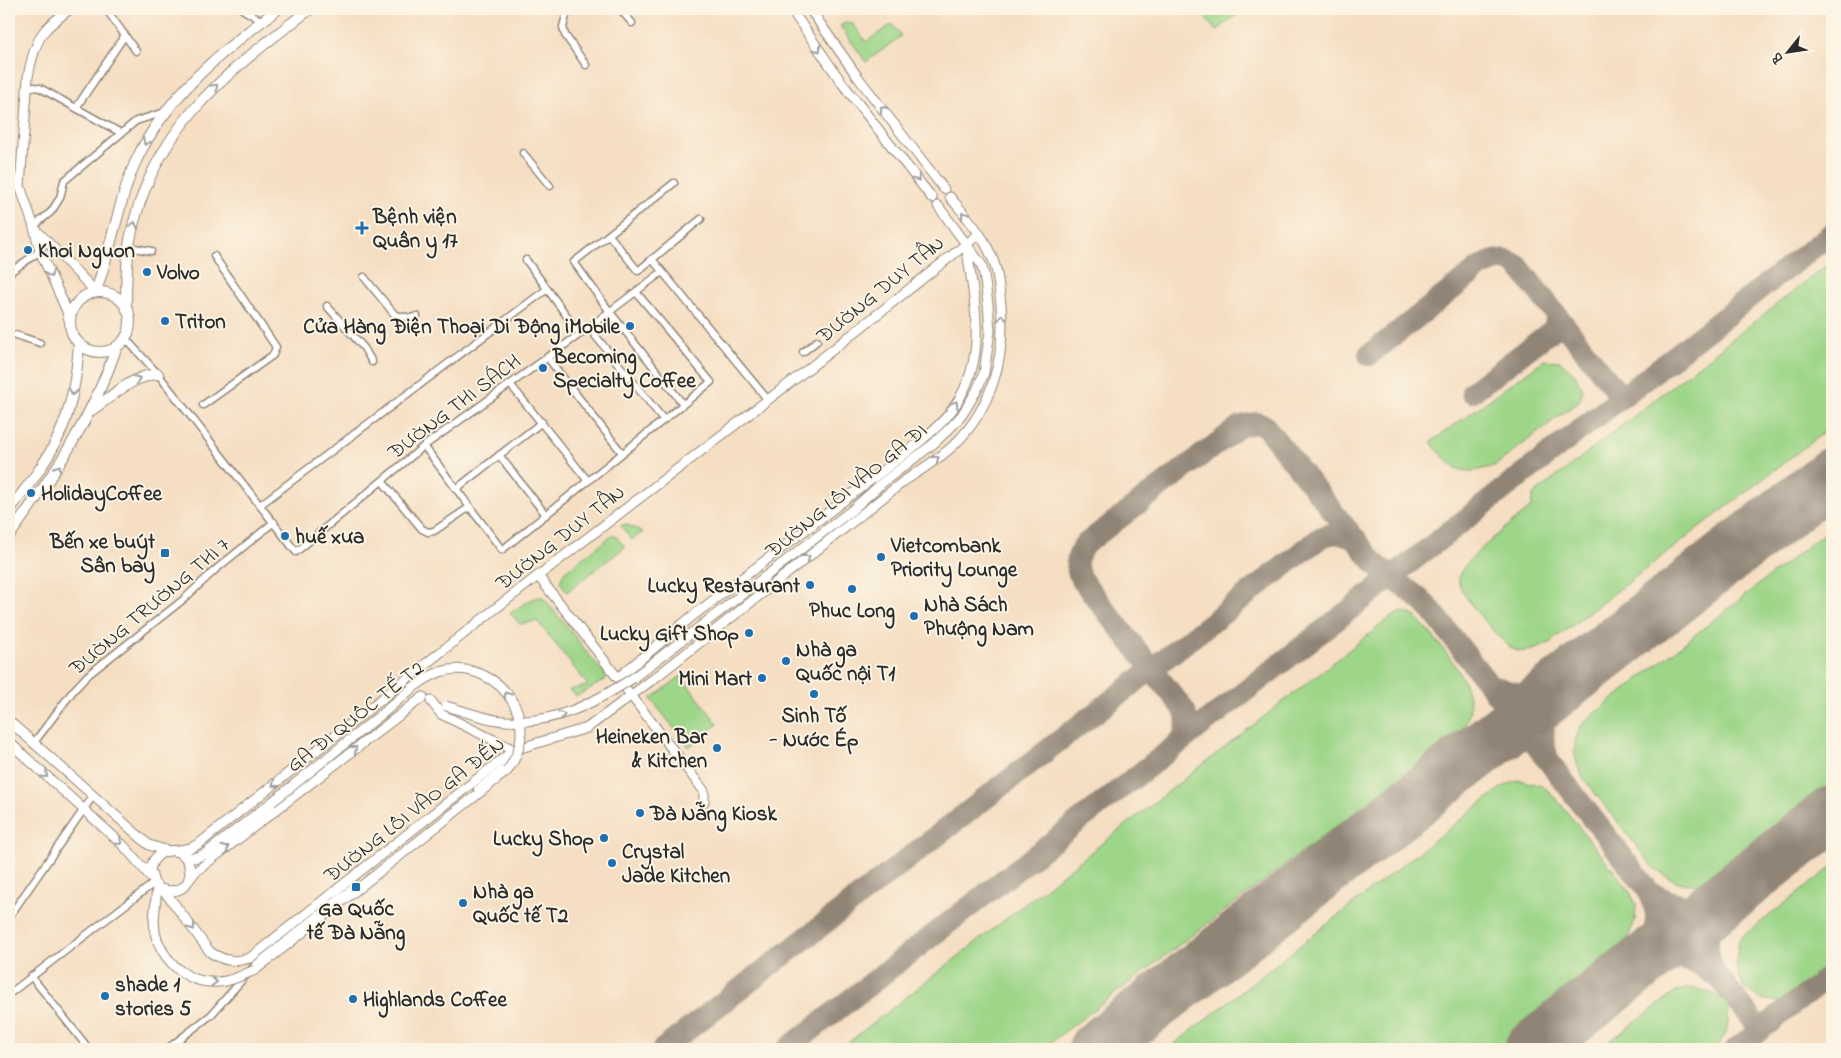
<svg xmlns="http://www.w3.org/2000/svg" width="1841" height="1058" viewBox="0 0 1841 1058" font-family="'Indie Flower',sans-serif">
<style>
.green{fill:#9ed689;stroke:#64805a}
.lines{fill:none;stroke-linecap:round;stroke-linejoin:round}
.taxiway{stroke:#908476;stroke-width:22}
.runway{stroke:#908476;stroke-width:56}
.street-casing{stroke:#908476;stroke-width:9}
.secondary-casing{stroke:#908476;stroke-width:11}
.primary-casing{stroke:#908476;stroke-width:12}
.street{stroke:#fff;stroke-width:6}
.secondary{stroke:#fff;stroke-width:9}
.primary{stroke:#fff;stroke-width:10}
.secondary-bridge-casing{stroke:#908476;stroke-width:11;stroke-linecap:butt}
.secondary-bridge{stroke:#fff;stroke-width:9}
.oneway{stroke:#a0a0a0}
.poi-dot{fill:#1f6fb2;stroke:#fcf5e5;stroke-width:2}
.labels{text-anchor:middle;stroke-width:4;stroke-linejoin:round;paint-order:stroke}
.poi-label{font-size:21px;font-weight:bold;fill:#2b2b2b;stroke:#fcf5e5;text-anchor:start}
.street-label{font-size:21px;fill:#2b2b2b;stroke:#fcf5e5}
</style>
<rect width="100%" height="100%" fill="#fcf5e5"/>
<filter id="ink" filterUnits="userSpaceOnUse"><feTurbulence type="fractalNoise" baseFrequency=".02" numOctaves="2"/><feDisplacementMap in="SourceGraphic" scale="10" xChannelSelector="R" yChannelSelector="G"/><feConvolveMatrix kernelMatrix="1 2 1 2 8 2 1 2 1" color-interpolation-filters="sRGB"/></filter>
<filter id="wash" filterUnits="userSpaceOnUse"><feTurbulence type="fractalNoise" baseFrequency=".0096" numOctaves="4" result="noise"/><feDisplacementMap in="SourceGraphic" scale="20" xChannelSelector="R" yChannelSelector="G"/><feGaussianBlur stdDeviation="1.12" result="paint"/><feColorMatrix in="noise" values="0 0 0 0 0 0 0 0 0 0 0 0 0 0 0 0 0 1.4 0 .05"/><feComposite in="paint" operator="in"/></filter>
<g filter="url(#wash)">
<rect width="100%" height="100%" fill="#f5dec2"/>
<!-- green -->
<g class="green">
<polygon points="1198,9 1244,9 1216,31"/>
<polygon points="845,23 853,24 866,42 892,24 901,36 866,62 840,26"/>
<path d="M 1832,261 L 1832,426 L 1548,644 C 1538,648 1527,654 1515,650 C 1503,645 1462,597 1459,583 C 1459,583 1459,576 1459,576 C 1463,560 1516,520 1531,507 L 1533,495 Z"/>
<path d="M 1544,360 L 1560,361 L 1574,373 L 1583,390 L 1580,400 L 1496,465 C 1460,478 1454,470 1431,442 Z"/>
<polygon points="625,524 643,532 632,540 621,526"/>
<path d="M 1832,527 L 1832,789 L 1720,879 C 1687,887 1682,887 1654,868 L 1583,778 C 1573,755 1570,744 1584,722 Z"/>
<polygon points="614,534 625,547 567,592 560,582 564,572"/>
<polygon points="537,597 543,597 606,676 605,680 577,696 569,690 587,686 587,684 538,622 536,621 520,624 510,613 530,600"/>
<path d="M 1401,612 L 1408,613 L 1416,617 C 1436,640 1482,687 1467,720 C 1465,724 1462,729 1459,733 L 1042,1049 L 840,1049 L 1391,617 Z"/>
<polygon points="681,676 718,724 689,747 651,699"/>
<polygon points="1520,780 1541,786 1548,790 1563,807 1627,887 1636,904 1635,920 1626,943 1605,969 1503,1049 1168,1049 1502,787"/>
<polygon points="1832,867 1832,962 1781,1002 1761,999 1744,988 1736,967 1739,939"/>
<path d="M 1691,988 C 1703,990 1723,994 1728,1007 C 1729,1010 1728,1016 1728,1019 C 1729,1032 1722,1041 1713,1049 L 1599,1049 L 1677,991 Z"/>
</g>
<g class="lines">
<!-- taxiway -->
<g class="taxiway">
<path d="M 1369,355 L 1479,268 C 1493,260 1503,256 1518,266 L 1621,397"/>
<polyline points="1472,392 1554,329 1557,315"/>
<path d="M 1487,683 C 1519,698 1534,698 1566,683"/>
<path d="M 1183,740 L 1187,723 L 1185,711 L 1081,579 C 1074,564 1076,559 1084,545 L 1240,426 L 1257,423 L 1264,425 L 1374,563 L 1421,600 L 1432,611 L 1649,891 L 1761,1030"/>
<path d="M 1548,759 C 1537,727 1546,707 1567,682"/>
<path d="M 1654,894 C 1678,908 1701,908 1727,897"/>
<path d="M 1636,968 C 1665,957 1685,953 1711,973"/>
<path d="M 1636,968 C 1646,951 1660,929 1655,909 C 1654,904 1652,899 1650,894"/>
<path d="M 1714,970 C 1701,941 1710,920 1727,897"/>
<path d="M 663,1049 L 1320,538 C 1333,532 1343,532 1356,539"/>
<polyline points="787,1049 1832,233"/>
<polyline points="1554,1049 1590,1004"/>
<polyline points="1736,1049 1832,974"/>
</g>
<!-- runway -->
<g class="runway">
<polyline points="1096,1049 1832,475"/>
<polyline points="1532,1049 1832,814"/>
</g>
</g>
</g>
<g filter="url(#ink)">
<g class="lines">
<!-- street casing -->
<g class="street-casing">
<g id="street">
<polyline points="106,9 136,51"/>
<polyline points="242,9 262,21"/>
<polyline points="565,9 567,12 563,27 565,35 586,65"/>
<polyline points="620,9 632,23"/>
<polyline points="28,86 40,88 121,133"/>
<polyline points="76,108 125,35"/>
<polyline points="523,153 550,186"/>
<polyline points="9,176 20,186"/>
<polyline points="674,183 574,262 610,312 683,404"/>
<polyline points="34,227 41,220 51,212 60,198 64,181 136,121 165,112"/>
<polyline points="609,235 638,271 701,219"/>
<polyline points="129,247 151,251"/>
<polyline points="652,259 768,400"/>
<polyline points="526,260 580,334"/>
<polyline points="9,273 40,251"/>
<polyline points="364,277 395,315 411,318 417,316"/>
<polyline points="327,306 364,348 372,362"/>
<polyline points="589,328 663,419"/>
<polyline points="16,335 40,343"/>
<polyline points="125,338 158,374 296,552 424,446 580,334 662,272"/>
<polyline points="803,352 817,341"/>
<polyline points="547,357 622,453"/>
<polyline points="510,384 588,481"/>
<polyline points="203,405 273,355 276,347 214,256"/>
<polyline points="424,446 502,550 711,382 636,292"/>
<polyline points="499,455 546,515"/>
<polyline points="382,481 422,529 428,532 434,531 470,507"/>
<polyline points="456,489 542,422"/>
<polyline points="9,496 15,502"/>
<polyline points="260,505 547,289"/>
<polyline points="33,744 73,691 88,675 184,599 215,570 274,522"/>
<polyline points="477,789 503,768 510,759"/>
<polyline points="9,917 93,796"/>
<polyline points="31,976 89,1049"/>
<polyline points="9,994 154,883"/>
<polyline points="167,1049 211,1015 256,964 354,886"/>
</g>
</g>
<!-- secondary casing -->
<g class="secondary-casing">
<g id="secondary">
<polyline points="791,9 842,83 932,198"/>
<polyline points="810,9 857,76 944,189"/>
<polyline points="34,228 96,292"/>
<path d="M 70,323 L 66,309 L 40,251 L 34,227 L 20,186 L 28,77 C 31,61 35,42 46,29 C 53,22 62,15 70,9"/>
<path d="M 538,576 C 595,647 649,719 704,791 L 704,802"/>
<path d="M 619,677 L 690,618 L 906,453 C 920,441 937,429 949,414 C 991,361 974,303 966,243"/>
<polyline points="633,678 852,510 882,483 933,444 952,426 962,415 977,390 984,373 990,331 988,304 984,274 981,264 938,206"/>
<polyline points="431,701 441,714 514,750"/>
<polyline points="9,721 149,845 168,851"/>
<polyline points="9,742 124,846 150,876"/>
<polyline points="174,851 191,848 200,843 500,605 812,366 979,234"/>
<path d="M 185,857 C 194,859 199,857 206,853 L 272,802"/>
<polyline points="189,880 195,872 423,697"/>
<path d="M 161,889 C 201,902 197,841 164,852 C 156,855 152,861 150,869 L 154,883 L 169,897 L 210,952 C 224,961 234,963 250,958 L 514,750 L 587,728 L 656,677 L 904,481 C 921,470 939,459 954,445 C 992,408 1006,357 1001,305 C 999,288 998,268 990,253 C 981,232 964,214 950,197"/>
<polyline points="155,933 154,920 157,886"/>
<polyline points="255,970 507,771"/>
</g>
</g>
<!-- primary casing -->
<g class="primary-casing">
<g id="primary">
<path d="M 96,292 C 102,272 108,253 113,233 C 120,209 125,184 136,161 C 166,96 222,51 278,9"/>
<circle cx="100" cy="322" r="30"/>
<path d="M 126,308 C 126,285 126,262 130,240 C 151,129 226,73 310,9"/>
<path d="M 90,411 C 112,397 131,376 158,374"/>
<path d="M 9,510 C 29,485 51,457 63,426 C 73,400 77,372 79,344"/>
<path d="M 9,536 C 53,476 93,418 117,346"/>
</g>
</g>
<!-- street -->
<use href="#street" class="street"/>
<!-- secondary -->
<use href="#secondary" class="secondary"/>
<!-- primary -->
<use href="#primary" class="primary"/>
<!-- secondary-bridge casing -->
<g class="secondary-bridge-casing">
<g id="secondary-bridge">
<path d="M 446,706 C 465,711 485,720 505,721 C 553,725 594,703 633,678"/>
<path d="M 272,802 C 309,773 345,743 382,714 C 399,700 418,680 440,672 C 469,663 500,678 514,704 C 526,727 522,751 507,771"/>
<path d="M 155,933 C 164,964 191,988 226,981 C 236,979 245,974 255,970"/>
</g>
</g>
<!-- secondary-bridge -->
<use href="#secondary-bridge" class="secondary-bridge"/>
</g>
<!-- one-way arrows -->
<defs><path id="oneway-chevron" d="M-2-3.5L2.5 0L-2 3.5" fill="none" stroke-width="1.6" stroke-linecap="round" stroke-linejoin="round" transform="scale(1.25)"/></defs>
<g class="oneway">
<use href="#oneway-chevron" transform="translate(818 49) rotate(55)"/>
<use href="#oneway-chevron" transform="translate(215 87) rotate(-47)"/>
<use href="#oneway-chevron" transform="translate(883 109) rotate(-128)"/>
<use href="#oneway-chevron" transform="translate(146 142) rotate(118)"/>
<use href="#oneway-chevron" transform="translate(917 178) rotate(53)"/>
<use href="#oneway-chevron" transform="translate(964 215) rotate(-127)"/>
<use href="#oneway-chevron" transform="translate(134 225) rotate(-76)"/>
<use href="#oneway-chevron" transform="translate(50 274) rotate(67)"/>
<use href="#oneway-chevron" transform="translate(1002 318) rotate(-93)"/>
<use href="#oneway-chevron" transform="translate(137 379) rotate(-25)"/>
<use href="#oneway-chevron" transform="translate(73 392) rotate(102)"/>
<use href="#oneway-chevron" transform="translate(955 404) rotate(-59)"/>
<use href="#oneway-chevron" transform="translate(936 459) rotate(-37)"/>
<use href="#oneway-chevron" transform="translate(58 468) rotate(-57)"/>
<use href="#oneway-chevron" transform="translate(807 558) rotate(-38)"/>
<use href="#oneway-chevron" transform="translate(507 695) rotate(-125)"/>
<use href="#oneway-chevron" transform="translate(562 715) rotate(-16)"/>
<use href="#oneway-chevron" transform="translate(354 749) rotate(-38)"/>
<use href="#oneway-chevron" transform="translate(45 775) rotate(42)"/>
<use href="#oneway-chevron" transform="translate(275 784) rotate(142)"/>
<use href="#oneway-chevron" transform="translate(119 842) rotate(42)"/>
<use href="#oneway-chevron" transform="translate(226 848) rotate(-37)"/>
<use href="#oneway-chevron" transform="translate(192 927) rotate(54)"/>
<use href="#oneway-chevron" transform="translate(214 982) rotate(1)"/>
</g>
</g>
<!-- markers -->
<g class="poi-dot">
<path d="M359.5 220.5h5v5h5v5h-5v5h-5v-5h-5v-5h5z"/>
<circle cx="28" cy="250" r="5"/>
<circle cx="147" cy="272" r="5"/>
<circle cx="165" cy="321" r="5"/>
<circle cx="630" cy="326" r="5"/>
<circle cx="543" cy="368" r="5"/>
<circle cx="31" cy="493" r="5"/>
<circle cx="285" cy="536" r="5"/>
<rect x="160" y="548" width="10" height="10" rx="2.5"/>
<circle cx="881" cy="557" r="5"/>
<circle cx="810" cy="585" r="5"/>
<circle cx="852" cy="589" r="5"/>
<circle cx="914" cy="616" r="5"/>
<circle cx="749" cy="633" r="5"/>
<circle cx="786" cy="661" r="5"/>
<circle cx="762" cy="678" r="5"/>
<circle cx="814" cy="694" r="5"/>
<circle cx="717" cy="748" r="5"/>
<circle cx="640" cy="813" r="5"/>
<circle cx="604" cy="838" r="5"/>
<circle cx="612" cy="863" r="5"/>
<rect x="351" y="882" width="10" height="10" rx="2.5"/>
<circle cx="463" cy="903" r="5"/>
<circle cx="105" cy="996" r="5"/>
<circle cx="353" cy="999" r="5"/>
</g>
<g class="labels">
<!-- poi labels -->
<g class="poi-label">
<text x="373" y="223">Bệnh viện<tspan x="373" dy="24">Quân y 17</tspan></text>
<text x="38" y="257">Khoi Nguon</text>
<text x="157" y="279">Volvo</text>
<text x="175" y="328">Triton</text>
<text x="620" y="333" text-anchor="end">Cửa Hàng Điện Thoại Di Động iMobile</text>
<text x="553" y="363">Becoming<tspan x="553" dy="24">Specialty Coffee</tspan></text>
<text x="41" y="500">HolidayCoffee</text>
<text x="295" y="543">huế xưa</text>
<text x="155" y="548" text-anchor="end">Bến xe buýt<tspan x="155" dy="24">Sân bay</tspan></text>
<text x="891" y="552">Vietcombank<tspan x="891" dy="24">Priority Lounge</tspan></text>
<text x="800" y="592" text-anchor="end">Lucky Restaurant</text>
<text x="924" y="611">Nhà Sách<tspan x="924" dy="24">Phưộng Nam</tspan></text>
<text x="852" y="617" text-anchor="middle">Phuc Long</text>
<text x="739" y="640" text-anchor="end">Lucky Gift Shop</text>
<text x="796" y="656">Nhà ga<tspan x="796" dy="24">Quốc nội T1</tspan></text>
<text x="752" y="685" text-anchor="end">Mini Mart</text>
<text x="814" y="722" text-anchor="middle">Sinh Tố<tspan x="814" dy="24">- Nước Ép</tspan></text>
<text x="707" y="743" text-anchor="end">Heineken Bar<tspan x="707" dy="24">&amp; Kitchen</tspan></text>
<text x="650" y="820">Đà Nẵng Kiosk</text>
<text x="594" y="845" text-anchor="end">Lucky Shop</text>
<text x="622" y="858">Crystal<tspan x="622" dy="24">Jade Kitchen</tspan></text>
<text x="473" y="898">Nhà ga<tspan x="473" dy="24">Quốc tế T2</tspan></text>
<text x="356" y="915" text-anchor="middle">Ga Quốc<tspan x="356" dy="24">tế Đà Nẵng</tspan></text>
<text x="115" y="991">shade 1<tspan x="115" dy="24">stories 5</tspan></text>
<text x="363" y="1006">Highlands Coffee</text>
</g>
<!-- street labels -->
<g class="street-label">
<text transform="translate(880 289) rotate(-39)" y="7">ĐƯỜNG DUY TÂN</text>
<text transform="translate(454 406) rotate(-37)" y="7">ĐƯỜNG THI SÁCH</text>
<text transform="translate(846 490) rotate(-39)" y="7">ĐƯỜNG LỐI VÀO GA ĐI</text>
<text transform="translate(560 537) rotate(-38)" y="7">ĐƯỜNG DUY TÂN</text>
<text transform="translate(149 606) rotate(-40)" y="7">ĐƯỜNG TRƯỜNG THI 7</text>
<text transform="translate(355 716) rotate(-38)" y="7">GA ĐI QUỐC TẾ T2</text>
<text transform="translate(414 809) rotate(-38)" y="7">ĐƯỜNG LỐI VÀO GA ĐẾN</text>
</g>
</g>
<!-- margin -->
<rect width="1841" height="1058" fill="none" stroke="#fcf5e5" stroke-width="30"/>
<!-- north arrow -->
<g transform="translate(1788 52) rotate(240)" stroke="#fcf5e5" stroke-width="4" paint-order="stroke">
<path d="M0-4L9 19L0 12L-9 19Z" fill="#2b2b2b"/>
<text y="-8" font-size="14" font-weight="bold" text-anchor="middle" fill="#2b2b2b">B</text>
</g>
</svg>
